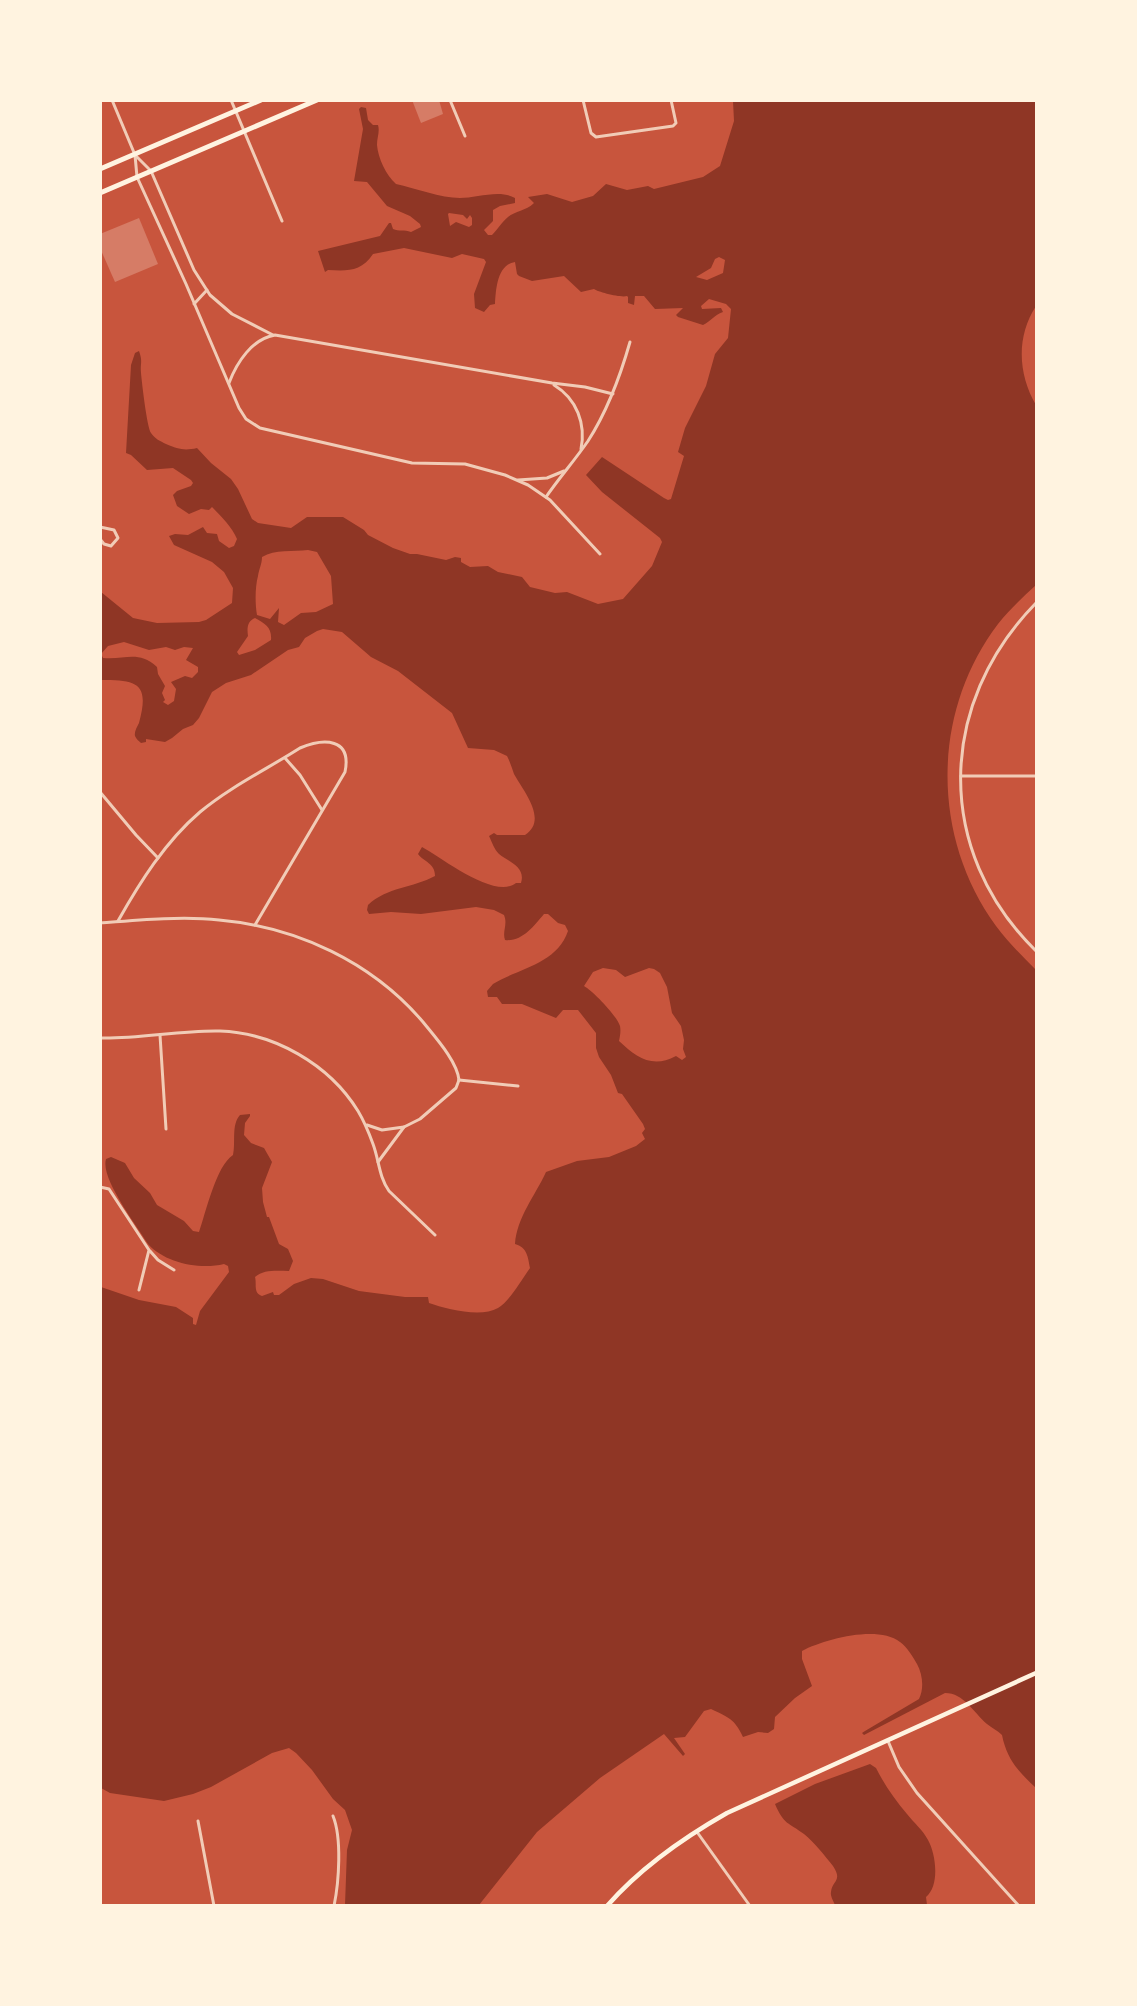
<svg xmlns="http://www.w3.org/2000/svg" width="1137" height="2006" viewBox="0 0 1137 2006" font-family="Raleway,sans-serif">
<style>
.water{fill:#8f3625;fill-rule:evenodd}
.building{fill:#d67c66}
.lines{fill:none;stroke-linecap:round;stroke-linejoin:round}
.minor{stroke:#f1ccb7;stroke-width:3}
.secondary{stroke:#fff3e0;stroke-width:4.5}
.primary{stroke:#fff3e0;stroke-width:5}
</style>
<rect width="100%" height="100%" fill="#c8553d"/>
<!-- water -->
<g class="water">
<path d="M 733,101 L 1036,101 L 1036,306 C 1016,337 1018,374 1036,405 L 1036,585 C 1023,597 1010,609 998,624 C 931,712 931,837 996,926 C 1008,942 1022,956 1036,970 L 1036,1788 C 1019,1772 1007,1760 1002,1735 C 997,1730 992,1728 987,1724 C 973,1712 964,1693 945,1693 L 864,1735 L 862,1733 L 865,1731 L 919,1699 C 924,1689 923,1675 917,1664 C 913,1657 907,1647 900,1642 C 878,1625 825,1639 802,1651 L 802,1659 L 812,1686 L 795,1698 L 775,1717 L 774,1729 L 768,1733 L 758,1732 L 743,1737 C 735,1719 728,1717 711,1709 L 704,1711 L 685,1737 L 674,1738 L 685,1754 L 683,1756 L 664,1734 L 600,1778 L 537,1832 L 479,1905 L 345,1905 L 347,1850 L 352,1830 L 345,1810 L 333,1799 L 312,1770 L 296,1753 L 289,1748 L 272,1753 L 211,1787 L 193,1794 L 164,1801 L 110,1793 L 101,1788 L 101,1287 L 139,1300 L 176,1307 L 193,1318 L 193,1324 L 196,1325 L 200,1311 L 229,1272 L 228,1266 L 224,1264 C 200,1270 165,1263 148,1244 C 137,1226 100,1178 106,1159 L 111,1157 L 125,1163 L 134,1178 L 150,1193 L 157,1205 L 184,1221 L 193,1231 L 199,1232 C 206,1212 216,1166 233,1155 C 236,1142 231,1125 240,1115 L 250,1114 L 250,1116 L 245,1123 L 244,1135 L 251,1143 L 264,1148 L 272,1162 L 262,1188 L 263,1202 L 267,1217 L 269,1217 L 279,1244 L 288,1249 L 293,1261 L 289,1271 C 278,1271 264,1269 255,1277 C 257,1284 253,1293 262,1296 L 273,1292 L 274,1295 L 279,1295 L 294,1284 L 311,1278 L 323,1279 L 359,1291 L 405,1297 L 428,1297 L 429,1303 C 446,1309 481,1318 498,1308 C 509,1302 522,1279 530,1268 C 528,1257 527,1247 515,1244 C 517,1217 535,1196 546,1172 L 577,1161 L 609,1157 L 636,1146 L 645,1139 L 642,1133 L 645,1129 L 643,1124 L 622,1094 L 618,1093 L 611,1075 L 599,1057 L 596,1048 L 596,1033 L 578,1010 L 563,1010 L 556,1018 L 522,1004 L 502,1004 L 497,997 L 488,997 L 487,991 L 493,984 C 519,968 557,964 568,931 L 565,925 L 558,923 L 548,914 L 544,914 C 534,926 522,942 505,940 C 502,931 508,925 504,915 L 494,910 L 476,907 L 421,914 L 391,912 L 369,914 L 367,910 L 368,905 C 387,887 413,888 435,876 C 435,863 424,862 418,854 L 422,847 C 442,858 495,900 516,883 L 521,883 C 526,867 509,862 499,854 C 494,849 492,842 489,836 L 494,833 L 497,835 L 525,835 C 549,820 522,789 514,774 C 512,768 510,762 507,756 L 494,750 L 468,748 L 452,713 L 398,671 L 371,657 L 342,632 L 323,629 L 317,631 L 305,638 L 299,647 L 288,650 L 251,675 L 226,683 L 212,692 L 199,718 L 193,725 L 183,729 L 172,738 L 165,742 L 146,739 L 146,742 L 141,743 C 139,741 136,739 135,736 C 134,732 137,727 139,723 C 150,683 137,680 101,680 L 101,654 L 103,658 C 126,660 138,650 157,667 L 158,674 L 165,686 L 162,693 L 165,700 L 163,702 L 168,705 L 174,701 L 176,689 L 171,682 L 185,676 L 192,678 L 198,672 L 198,667 L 186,660 L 193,648 L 184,647 L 175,650 L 166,647 L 149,650 L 124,642 L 108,646 L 101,654 L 101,592 L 133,618 L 157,623 L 199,622 L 206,620 L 232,603 L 233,588 L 224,572 L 212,562 L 174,545 L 169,536 L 175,534 L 188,535 L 203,527 L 207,533 L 217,534 L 219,541 L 229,548 L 234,546 L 237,539 C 232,527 221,516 212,507 L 209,510 L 201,509 L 189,514 L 177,506 L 173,495 L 177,491 L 191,486 L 193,483 L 191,480 L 173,468 L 147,470 L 131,455 L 126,453 L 131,365 L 135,353 L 139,351 C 143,362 140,363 141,373 C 142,384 147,427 151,433 C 155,439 160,441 166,444 C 178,449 184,451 197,448 L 211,463 L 231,479 L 238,489 L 252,519 L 258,523 L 291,528 L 307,517 L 343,517 L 364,530 L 368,535 L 393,548 L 410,554 L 417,554 L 446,560 L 455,557 L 461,558 L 461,562 L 470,567 L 488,566 L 498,572 L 522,577 L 530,587 L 555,593 L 567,592 L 598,604 L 623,599 L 652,566 L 662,542 L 660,538 L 602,492 L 586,475 L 602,457 L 664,498 L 668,500 L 671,499 L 684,456 L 678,452 L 685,428 L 706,386 L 715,354 L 728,338 L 731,309 L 726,304 L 709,299 L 701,306 L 702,309 L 721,308 L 723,312 C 714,315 711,321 703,325 L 678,317 L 676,315 L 683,308 L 655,309 L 644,296 L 635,296 L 634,305 L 628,303 L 628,297 L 627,296 C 621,298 598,292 594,289 L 581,292 L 564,276 L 532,281 L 519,276 L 517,274 L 515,262 C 497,265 496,289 495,304 L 490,305 L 484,312 L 475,308 L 474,294 L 486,262 L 484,259 L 462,254 L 452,258 L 404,248 L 373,254 C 361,272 347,271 328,270 L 325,272 L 318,251 L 380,236 L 389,223 L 391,223 L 393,229 C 399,232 404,229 411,232 L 421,227 L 420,224 L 410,216 L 387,206 L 367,182 L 354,181 L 363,129 L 359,109 L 361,107 L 366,108 L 368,120 L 373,125 L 378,125 C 380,132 377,137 377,145 C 378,158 386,175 396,184 C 415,188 441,198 460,198 C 476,198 500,189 515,198 L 515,203 L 500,206 L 493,210 L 493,221 L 484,230 L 488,235 L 492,235 C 498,229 501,223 508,217 C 515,211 526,211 534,203 L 528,197 L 547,194 L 572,202 L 593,196 L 606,184 L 627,190 L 648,186 L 654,189 L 703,177 L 720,166 L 734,121 ZM 449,213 L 463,215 L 467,219 L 470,215 L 472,218 L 472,225 L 469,227 L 456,222 L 450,226 L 448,214 ZM 719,257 L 725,260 L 723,273 L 707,280 L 696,277 L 711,268 L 715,259 ZM 308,550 L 317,552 L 331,576 L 333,604 L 316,612 L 301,613 L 284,625 L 278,622 L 279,608 L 270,619 L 257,615 C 255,604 255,587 258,576 C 259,569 262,564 262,557 C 275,549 293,552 308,550 ZM 255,618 C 266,624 272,628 271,640 L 255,650 L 239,655 L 237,652 L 248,636 C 247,629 247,621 255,618 ZM 603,968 L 616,970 L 625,977 L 649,968 L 654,969 L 660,973 L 667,987 L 672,1013 L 681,1026 L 684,1040 L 683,1049 L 686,1057 L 682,1060 L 676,1056 C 652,1069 636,1057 619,1041 C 620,1036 621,1031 620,1026 C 617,1016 593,991 584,986 L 593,972 Z"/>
<path d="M 870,1764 L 876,1768 C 884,1784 895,1800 907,1814 C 914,1823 923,1830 928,1840 C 936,1854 940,1886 926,1897 L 927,1905 L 835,1905 C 834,1902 830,1896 831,1892 C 832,1881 843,1881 833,1866 C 825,1856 814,1842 804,1834 C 788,1822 784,1825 775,1804 L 815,1784 Z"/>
</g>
<!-- building -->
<g class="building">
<polygon points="412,100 439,100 443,114 421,123"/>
<polygon points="139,218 158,264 115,282 100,248 100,234"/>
</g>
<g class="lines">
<!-- minor -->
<g class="minor">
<polyline points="112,100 135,155 137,177 186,284 239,408 246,419 260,428 412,463 465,464 505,475 528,485 550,500 600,554"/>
<polyline points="231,100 282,221"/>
<polyline points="450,100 465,136"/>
<polyline points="583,100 591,133 596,137 673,126 676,123 671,100"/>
<polyline points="135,155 151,171 194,270 210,295 232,314 273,335"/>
<polyline points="194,304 207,290"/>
<path d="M 229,383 C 237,362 252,339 275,335 L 552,383 L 585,387 L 613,394"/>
<path d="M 554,385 C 577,399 586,424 581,449"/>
<polyline points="518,480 547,478 564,471"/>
<path d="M 546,497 C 559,478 575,460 588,441 C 608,410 620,377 630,342"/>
<polyline points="100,527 114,530 118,538 111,546 104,544 100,539"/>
<path d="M 1036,603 C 937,704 934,851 1036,951"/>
<polyline points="285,758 300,775 322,810"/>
<polyline points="961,776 1036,776"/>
<polyline points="100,792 136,835 158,858"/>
<path d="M 118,921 C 140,882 165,842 200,812 C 230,787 267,769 300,748 C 324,738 352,738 345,772 L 255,925"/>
<path d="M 100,923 C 138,920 183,916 219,920 C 297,927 372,962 423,1022 C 435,1037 457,1061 459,1080"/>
<polyline points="160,1035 166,1129"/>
<path d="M 100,1038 C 140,1039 180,1030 220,1031 C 274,1033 329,1064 358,1111 C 364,1121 369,1133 373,1144 C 379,1160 379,1177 389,1191 L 435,1235"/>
<polyline points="459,1080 518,1086"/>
<polyline points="367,1125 382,1130 404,1127"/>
<polyline points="378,1162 404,1127 420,1119 456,1088 459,1080"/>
<polyline points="100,1187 109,1189 149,1250 139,1290"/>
<polyline points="150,1251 158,1260 174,1270"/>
<polyline points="888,1741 899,1767 917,1793 1019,1906"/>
<path d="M 333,1816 C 342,1838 339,1882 334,1906"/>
<polyline points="198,1821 214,1906"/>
<polyline points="697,1832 750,1906"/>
</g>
<!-- secondary -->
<path class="secondary" d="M 607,1906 C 641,1867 683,1838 727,1813 L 1036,1673"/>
<!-- primary -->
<g class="primary">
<polyline points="100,169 261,100"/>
<polyline points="100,193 317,100"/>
</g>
</g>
<!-- border -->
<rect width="1137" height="2006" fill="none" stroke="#fff3e0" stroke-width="204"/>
</svg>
